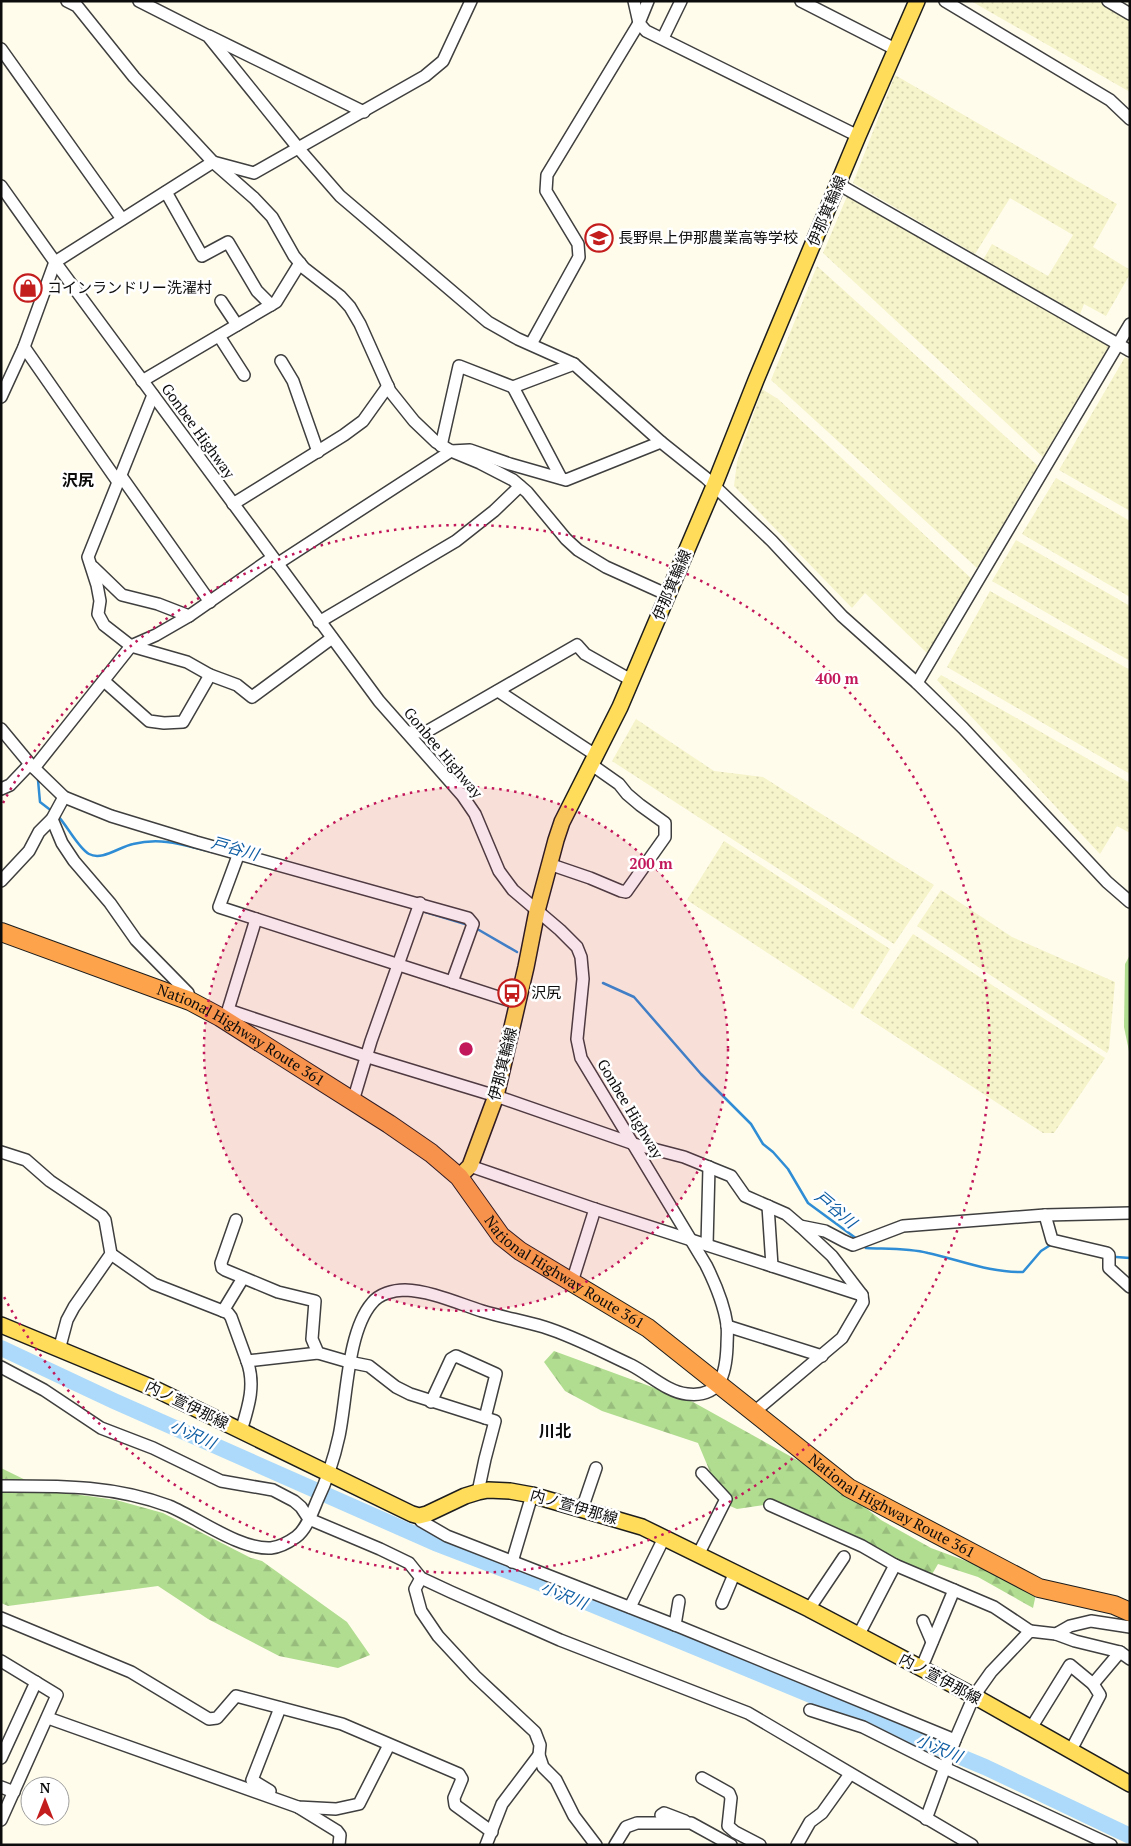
<svg xmlns="http://www.w3.org/2000/svg" width="1131" height="1846" viewBox="0 0 1131 1846" font-family="'PT Serif','Noto Sans JP',serif">
<style>
.farmland{fill:url(#farmland-dots)}
.forest{fill:url(#forest-firs)}
.lines{fill:none;stroke-linecap:round;stroke-linejoin:round}
.stream{stroke:#2f8dd5;stroke-width:2.5}
.river{stroke:#addafa;stroke-width:16}
.minor-casing{stroke:#3f3f3f;stroke-width:14}
.major-casing{stroke:#1d1d1d;stroke-width:18}
.highway-casing{stroke:#1d1d1d;stroke-width:20}
.minor{stroke:#fff;stroke-width:11}
.major{stroke:#ffdd5b;stroke-width:15}
.highway{stroke:#fda34b;stroke-width:18}
.ring{fill:none;stroke:#c2185b;stroke-width:2.5;stroke-dasharray:2.5 5}
.labels{text-anchor:middle;stroke-width:5;stroke-linejoin:round;paint-order:stroke}
.street-label{font-size:15px;fill:#0c0c0c;stroke:#fff}
.poi-label{font-size:15px;fill:#0c0c0c;stroke:#fff;text-anchor:start}
.neighbourhood-label{font-size:16px;font-weight:bold;fill:#0c0c0c;stroke:#fff}
.water-label{font-size:16px;font-style:italic;fill:#0f5ea4;stroke:#fff}
.centre{fill:#c2185b;stroke:#fff;stroke-width:2.5}
.ring-label{font-size:15px;text-anchor:middle;font-weight:bold;fill:#c2185b;stroke:#fff;stroke-width:5;stroke-linejoin:round;paint-order:stroke}
</style>
<defs>
<pattern id="farmland-dots" width="8" height="8" patternUnits="userSpaceOnUse" patternTransform="scale(1.25)"><rect width="8" height="8" fill="#f6f4ca"/><path d="M2 2h.1M6 6h.1" fill="none" stroke="#d2d0ac" stroke-width="1.8" stroke-linecap="round"/></pattern>
<pattern id="forest-firs" width="22" height="20" patternUnits="userSpaceOnUse" patternTransform="scale(1.25)"><rect width="22" height="20" fill="#b1dd91"/><path d="M5 1l3.5 6h-7zM16 11l3.5 6h-7z" fill="#97bc7c"/></pattern>
</defs>
<rect width="100%" height="100%" fill="#fffceb"/>
<!-- farmland -->
<g class="farmland">
<polygon points="971,1 1104,1 1130,16 1130,92"/>
<polygon points="895,75 1117,204 1093,247 1130,270 1130,274 1106,316 1084,304 1080,314 983,260 992,244 1048,276 1073,235 1010,198 975,254 853,183"/>
<polygon points="848,194 1109,346 1043,457 823,253"/>
<polygon points="817,266 1038,466 977,568 771,380"/>
<polygon points="1125,357 1130,360 1130,511 1059,470"/>
<polygon points="762,389 778,399 973,580 929,655 865,593 852,608 734,486 737,462"/>
<polygon points="1056,478 1130,521 1130,597 1022,534"/>
<polygon points="1016,540 1130,606 1130,661 992,581"/>
<polygon points="990,591 1130,670 1130,774 947,667"/>
<polygon points="941,675 1130,783 1130,833 1117,826 1100,854 937,680"/>
<polygon points="636,719 714,771 763,777 934,885 894,944 612,761"/>
<polygon points="724,841 890,949 853,1009 687,900"/>
<polygon points="941,890 1012,937 1115,982 1109,1049 1107,1053 917,926"/>
<polygon points="913,934 1105,1058 1054,1133 1043,1133 860,1013"/>
</g>
<!-- forest -->
<g class="forest">
<polygon points="1130,955 1130,1056 1124,1027 1125,964"/>
<polygon points="554,1351 693,1402 824,1475 881,1520 931,1548 1009,1577 1036,1594 1033,1608 978,1577 938,1564 931,1576 915,1575 851,1537 764,1505 737,1509 723,1503 698,1443 602,1411 565,1391 544,1362"/>
<polygon points="1,1468 46,1490 116,1500 163,1513 251,1558 262,1561 347,1622 370,1655 338,1668 279,1656 208,1619 158,1586 8,1606 1,1603"/>
</g>
<g class="lines">
<!-- stream -->
<g class="stream">
<polyline points="38,780 40,802 53,812"/>
<path d="M 57,815 C 67,825 78,848 89,854 C 102,861 119,847 133,844 C 162,837 183,845 212,852"/>
<polyline points="422,911 465,924"/>
<polyline points="479,930 517,952"/>
<polyline points="603,983 634,997 701,1074 751,1124 763,1144 773,1152 788,1169 808,1203 857,1239"/>
<path d="M 863,1245 L 866,1248 C 886,1249 909,1248 928,1253 C 960,1260 990,1273 1023,1272 L 1041,1251 L 1052,1244"/>
<polyline points="1116,1257 1130,1258"/>
</g>
<!-- river -->
<polyline class="river" points="1,1348 114,1401 435,1543 545,1585 985,1767 1130,1836"/>
<!-- minor casing -->
<g class="minor-casing">
<g id="minor">
<polyline points="67,1 77,6 134,77 213,162 254,198 272,217 294,256 304,268 340,296 350,307 360,324 390,391 414,421 436,442 451,451 480,463 513,480 527,492 566,539 578,550 606,567 668,595"/>
<polyline points="139,1 208,36 299,149 340,196 488,322 518,339 574,364 661,442 706,478 772,541 842,616 917,683 963,728 1107,882 1130,902"/>
<polyline points="634,1 639,23 646,31 858,136"/>
<polyline points="801,1 895,49"/>
<polyline points="945,1 1110,100 1130,119"/>
<polyline points="1108,1 1130,14"/>
<polyline points="209,36 364,112"/>
<polyline points="663,38 681,1"/>
<polyline points="1,49 122,219"/>
<polyline points="838,184 1130,351"/>
<path d="M 1,186 L 55,262 L 379,701 L 462,795 L 475,814 L 499,871 L 513,890 L 560,930 L 577,947 L 581,957 L 583,979 L 577,1039 L 581,1058 L 706,1265 C 715,1283 724,1304 727,1325 C 728,1331 727,1339 727,1346 C 726,1373 721,1398 687,1394 C 667,1392 649,1374 631,1365 C 603,1352 573,1336 544,1327 C 523,1321 502,1317 482,1311 C 457,1303 431,1291 405,1290 C 393,1290 379,1294 372,1303 C 347,1332 347,1399 339,1436 C 334,1459 327,1480 317,1501 C 312,1513 306,1530 296,1537 C 289,1542 280,1547 271,1548 C 240,1550 198,1518 169,1506 C 113,1485 60,1486 1,1486"/>
<polyline points="166,192 202,256 228,242 257,291 271,305"/>
<polyline points="237,325 276,302 300,263"/>
<polyline points="219,336 244,375"/>
<polyline points="531,344 579,257 578,244 546,191 547,175 639,23 648,1"/>
<polyline points="24,347 118,482"/>
<polyline points="281,361 293,381 318,452"/>
<polyline points="142,381 237,325 221,301"/>
<polyline points="513,387 561,478"/>
<polyline points="153,395 88,557 97,585 100,601 98,614 104,625 131,646 187,662 210,675 237,685 252,697 332,638"/>
<polyline points="1,397 24,347 55,262 213,162 254,173 425,76 443,61 471,1"/>
<polyline points="441,446 459,366 513,387 574,364"/>
<polyline points="121,476 210,602"/>
<polyline points="233,504 344,435 363,421 388,386"/>
<polyline points="277,564 451,451 470,450 510,464 566,480 661,442"/>
<polyline points="93,567 122,595 158,604 189,616"/>
<polyline points="319,622 456,541 494,511 520,486"/>
<polyline points="104,681 149,721 164,723 183,722 210,675"/>
<polyline points="917,683 1130,324"/>
<polyline points="498,691 597,756"/>
<polyline points="1,729 30,764 64,797 111,816 196,842 468,918 473,924 452,982 517,1003"/>
<polyline points="407,732 426,732 577,645 585,654 631,680"/>
<polyline points="34,768 131,646 156,635 189,616 272,558"/>
<polyline points="1,789 10,785 30,764"/>
<polyline points="52,819 62,843 74,861 110,903 136,940 188,993 190,1001"/>
<polyline points="239,853 219,907 452,982"/>
<polyline points="549,864 590,878 621,891 626,892 665,837 665,823 640,805 627,794 619,784 592,765"/>
<polyline points="1,881 29,851 39,832 52,819 64,797"/>
<polyline points="256,919 228,1010 368,1057 496,1096 634,1144 684,1157 731,1176 745,1196 786,1214 800,1226 832,1256 862,1295 863,1302 842,1338 753,1413"/>
<polyline points="353,1101 371,1041 420,903"/>
<polyline points="1,1152 26,1160 50,1181 102,1216 105,1220 111,1254 74,1307 67,1320 59,1350"/>
<polyline points="470,1166 595,1209 862,1295"/>
<polyline points="768,1206 772,1266"/>
<polyline points="1045,1215 1052,1240 1107,1253 1109,1255 1109,1268 1130,1287"/>
<polyline points="236,1220 221,1263 222,1268 225,1270 278,1292 315,1301 312,1339 318,1353 349,1362 369,1366 396,1387 410,1394 495,1421 485,1459 478,1492"/>
<polyline points="800,1226 825,1231 844,1241 853,1245 903,1226 1045,1215 1130,1213"/>
<polyline points="707,1245 709,1167"/>
<polyline points="111,1254 154,1284 228,1313 231,1317 247,1361 318,1353"/>
<polyline points="572,1282 595,1209"/>
<polyline points="223,1311 243,1278"/>
<polyline points="727,1326 822,1356"/>
<polyline points="1,1367 44,1390 101,1428 153,1448 221,1481 273,1490 294,1501 301,1507 309,1519 380,1549 409,1563 421,1578 451,1592 560,1640 748,1713 972,1845"/>
<polyline points="431,1402 451,1359 456,1356 496,1374 485,1418"/>
<path d="M 241,1431 C 248,1408 256,1385 247,1361"/>
<polyline points="770,1505 862,1546 895,1565 994,1607 1030,1631"/>
<polyline points="582,1509 596,1468"/>
<polyline points="419,1516 421,1521 447,1536 680,1627 955,1740"/>
<polyline points="698,1555 726,1499 702,1473"/>
<polyline points="512,1562 532,1495"/>
<polyline points="421,1578 415,1589 421,1611 438,1636 475,1676 535,1732 540,1745 539,1755 543,1767 556,1780 574,1816 596,1845"/>
<polyline points="722,1603 735,1572"/>
<polyline points="630,1607 664,1538"/>
<polyline points="809,1609 844,1557"/>
<polyline points="1,1618 131,1672 209,1719 217,1718 236,1696 342,1724 459,1774 462,1779 454,1798 455,1805 492,1832"/>
<polyline points="923,1621 932,1642"/>
<polyline points="675,1625 679,1601"/>
<polyline points="1056,1634 1075,1641 1120,1652 1130,1659"/>
<polyline points="858,1636 895,1565"/>
<polyline points="1,1661 57,1695 1,1820"/>
<polyline points="921,1669 954,1590"/>
<polyline points="810,1710 863,1727 945,1768 1111,1845"/>
<polyline points="48,1718 298,1807 336,1809 359,1804 389,1745"/>
<polyline points="1031,1728 1070,1665 1093,1684 1120,1652"/>
<polyline points="1071,1750 1100,1695 1093,1684"/>
<polyline points="1,1758 36,1682"/>
<polyline points="702,1778 729,1793 731,1798 728,1826 735,1832 760,1845"/>
<polyline points="1,1787 14,1792"/>
<polyline points="270,1791 252,1780 280,1708"/>
<polyline points="298,1807 337,1831 340,1835 339,1845"/>
<polyline points="661,1815 664,1813 685,1821"/>
<polyline points="926,1819 955,1740 974,1696 991,1672 1030,1631 1056,1634 1070,1626 1091,1621 1130,1627"/>
<polyline points="486,1845 502,1804 539,1755"/>
<polyline points="615,1845 626,1827 637,1823 691,1823 731,1845"/>
<polyline points="797,1845 810,1822 822,1813 850,1774"/>
</g>
</g>
<!-- major casing -->
<g class="major-casing">
<g id="major">
<polyline points="459,1177 470,1166 496,1096 526,967 537,911 556,840 562,822 620,707 714,486 756,380 858,136 917,1"/>
<polyline points="1,1325 153,1388 412,1514 419,1516 427,1514 465,1496 478,1492 488,1490 510,1491 532,1495 642,1527 809,1609 974,1696 1130,1784"/>
</g>
</g>
<!-- highway casing -->
<g class="highway-casing">
<g id="highway">
<path id="s1" d="M 1,932 L 190,1001 L 220,1017 L 389,1124 L 431,1153 L 459,1177 L 501,1236 L 520,1251 L 648,1328 L 849,1488 L 1039,1588 L 1114,1605 L 1130,1612"/>
</g>
</g>
<!-- minor -->
<use href="#minor" class="minor"/>
<!-- major -->
<use href="#major" class="major"/>
<!-- highway -->
<use href="#highway" class="highway"/>
</g>
<!-- distance rings -->
<circle cx="466" cy="1049" r="262" fill="#c2185b" fill-opacity=".12"/>
<g class="ring">
<circle cx="466" cy="1049" r="262"/>
<path d="M3 803A524 524 0 1 1 3 1295"/>
</g>
<!-- icons -->
<defs>
<g id="school-ring" transform="scale(1.4375)"><circle r="9.5" fill="#fff" stroke="#c41d1e" stroke-width="1.5"/><path d="M0-5L7-2L0 1L-7-2ZM-4 1L0 2.5L4 1V4Q0 6-4 4Z" fill="#c41d1e"/></g>
<g id="shop-ring" transform="scale(1.4375)"><circle r="9.5" fill="#fff" stroke="#c41d1e" stroke-width="1.5"/><path d="M-5-2.5h2.3a2.7 3.5 0 0 1 5.4 0H5L5.5 6h-11ZM-1.5-2.5h3a1.5 2.3 0 0 0-3 0Z" fill="#c41d1e"/></g>
<g id="bus-ring" transform="scale(1.4375)"><circle r="9.5" fill="#fff" stroke="#c41d1e" stroke-width="1.5"/><path d="M-5-6H5V4H4V6H2V4H-2V6H-4V4H-5ZM-3.5-4V0h7V-4ZM-3.5 1.2v1.5H-2V1.2ZM2 1.2v1.5H3.5V1.2Z" fill="#c41d1e"/></g>
</defs>
<g fill-rule="evenodd">
<use href="#school-ring" x="599" y="238"/>
<use href="#shop-ring" x="28" y="288"/>
<use href="#bus-ring" x="512" y="993"/>
</g>
<g class="labels">
<!-- street labels -->
<g class="street-label">
<text transform="translate(827 211) rotate(-67)" y="5">伊那箕輪線</text>
<text transform="translate(198 431) rotate(54)" y="5">Gonbee Highway</text>
<text transform="translate(672 585) rotate(-67)" y="5">伊那箕輪線</text>
<text transform="translate(443 753) rotate(50)" y="5">Gonbee Highway</text>
<text dy="5" stroke="none"><textPath href="#s1" startOffset="262">National Highway Route 361</textPath></text>
<text transform="translate(503 1064) rotate(-76)" y="5">伊那箕輪線</text>
<text transform="translate(630 1109) rotate(59)" y="5">Gonbee Highway</text>
<text dy="5" stroke="none"><textPath href="#s1" startOffset="668">National Highway Route 361</textPath></text>
<text transform="translate(187 1405) rotate(26)" y="5">内ノ萱伊那線</text>
<text dy="5" stroke="none"><textPath href="#s1" startOffset="1072">National Highway Route 361</textPath></text>
<text transform="translate(574 1507) rotate(16)" y="5">内ノ萱伊那線</text>
<text transform="translate(940 1679) rotate(28)" y="5">内ノ萱伊那線</text>
</g>
<!-- poi labels -->
<g class="poi-label">
<text x="618" y="243">長野県上伊那農業高等学校</text>
<text x="47" y="293">コインランドリー洗濯村</text>
<text x="531" y="998">沢尻</text>
</g>
<!-- neighbourhood labels -->
<g class="neighbourhood-label">
<text x="78" y="486">沢尻</text>
<text x="555" y="1437">川北</text>
</g>
<!-- water labels -->
<g class="water-label">
<text transform="translate(235 848) rotate(16)" y="6">戸谷川</text>
<text transform="translate(836 1209) rotate(40)" y="6">戸谷川</text>
<text transform="translate(193 1434) rotate(24)" y="6">小沢川</text>
<text transform="translate(564 1595) rotate(22)" y="6">小沢川</text>
<text transform="translate(939 1748) rotate(22)" y="6">小沢川</text>
</g>
</g>
<circle cx="466" cy="1049" r="8" class="centre"/>
<g class="ring-label">
<text x="837" y="684">400 m</text>
<text x="651" y="869">200 m</text>
</g>
<!-- border -->
<rect width="1131" height="1846" fill="none" stroke="#0c0c0c" stroke-width="5"/>
<!-- north arrow -->
<g transform="translate(45 1801)"><circle r="24" fill="#ffffff" stroke="#9e9e9e"/>
<path d="M0-4L9 19L0 12L-9 19Z" fill="#c41d1e"/>
<text y="-8" font-size="14" font-weight="bold" text-anchor="middle" fill="#0c0c0c">N</text>
</g>
</svg>
